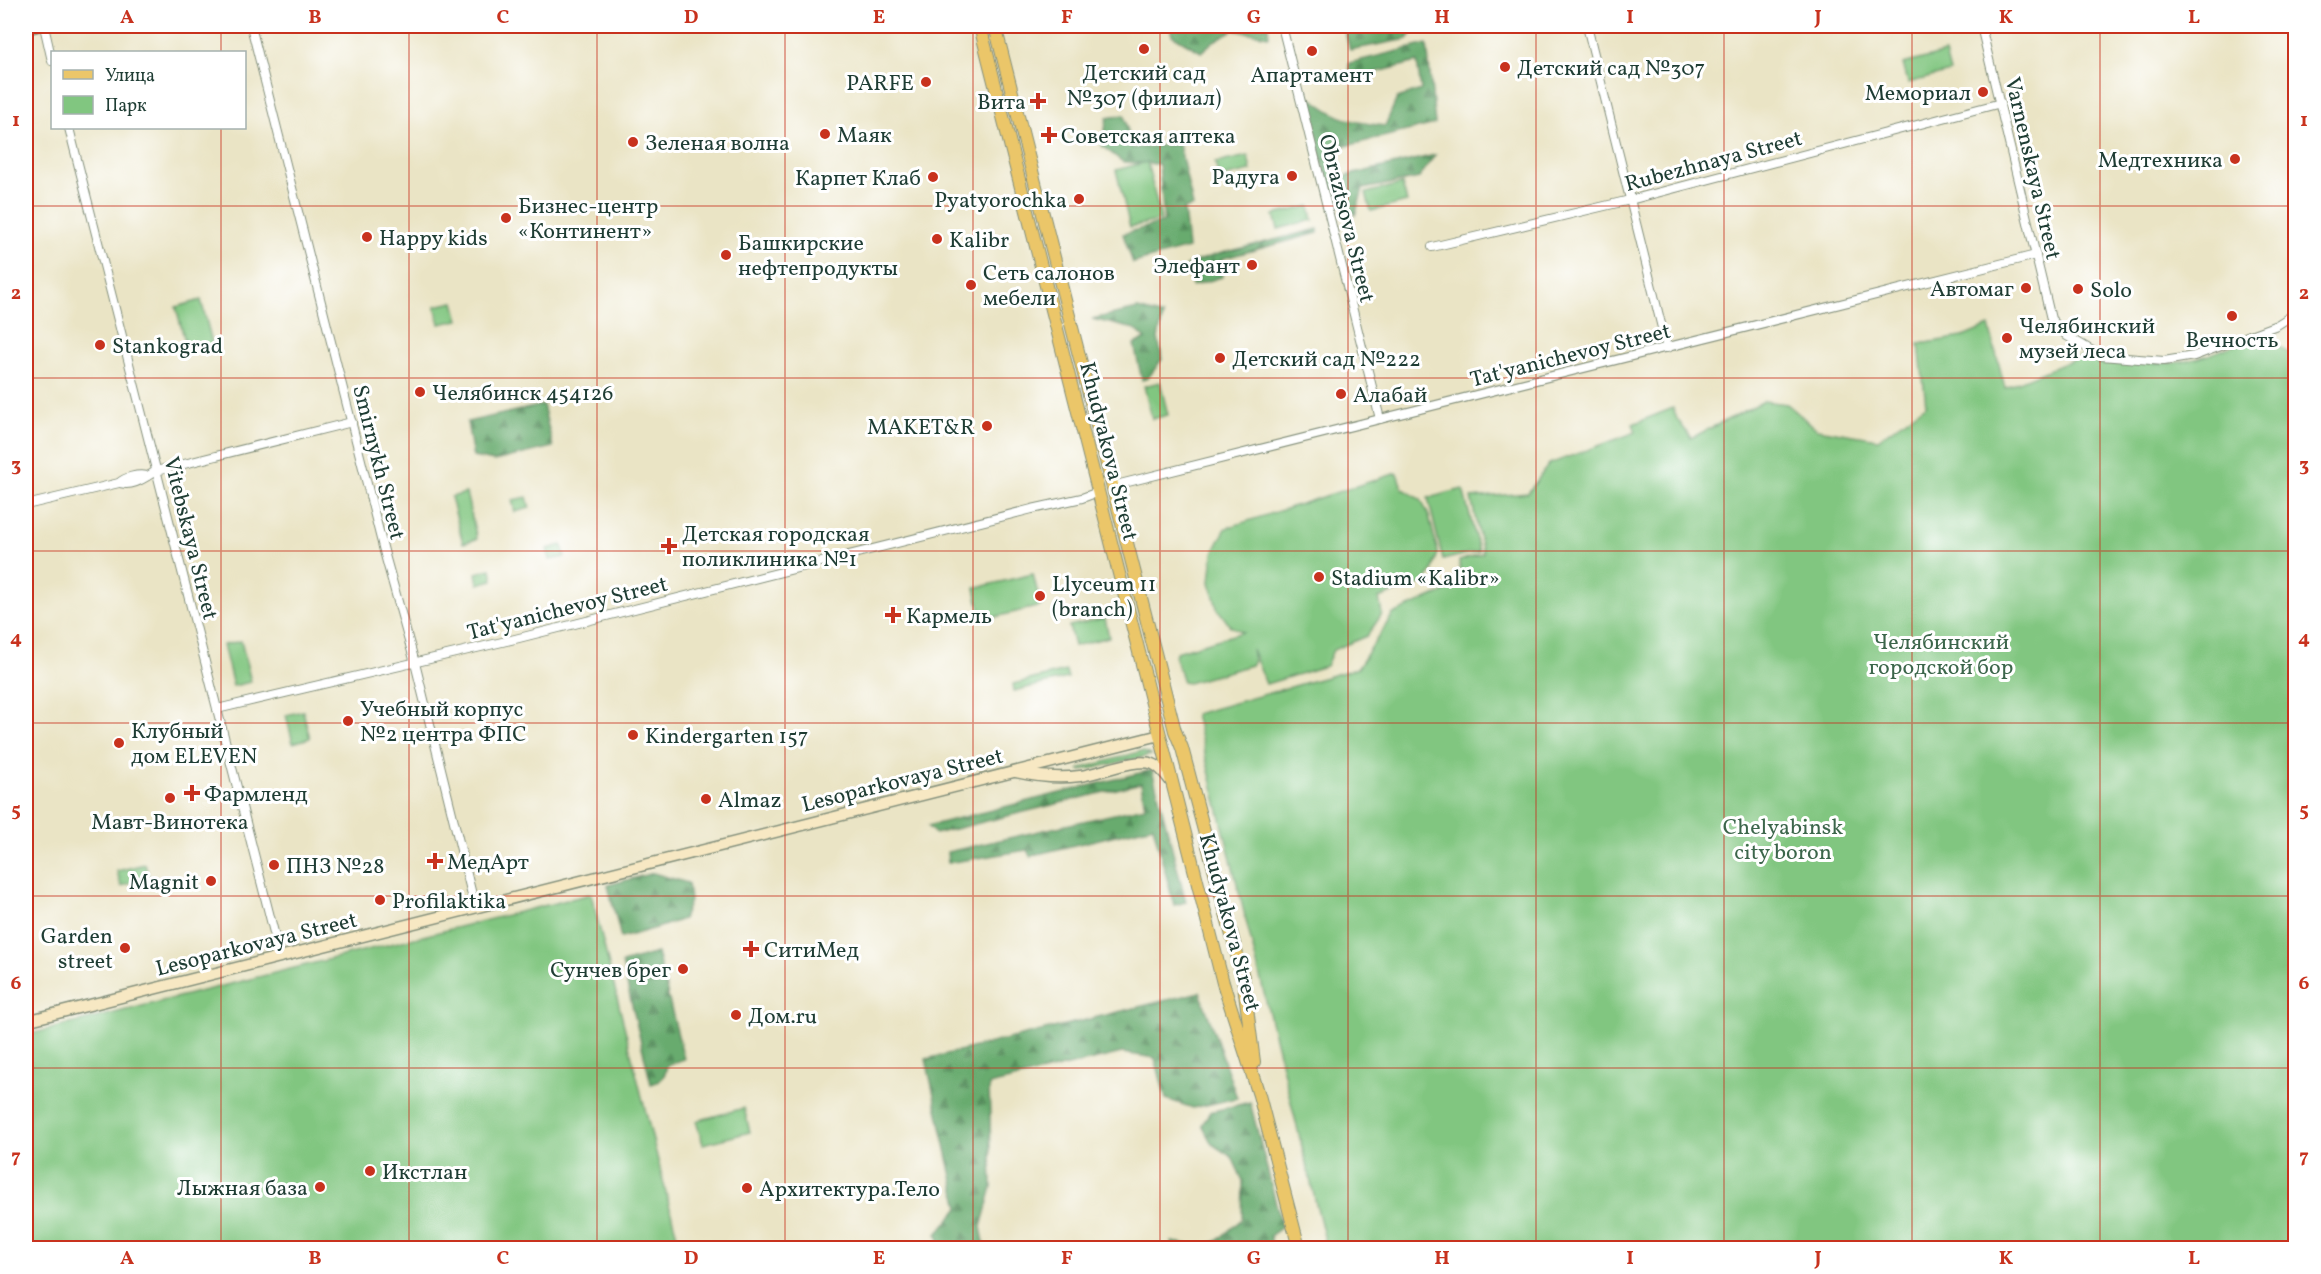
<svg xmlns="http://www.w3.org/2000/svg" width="2321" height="1274" viewBox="0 0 2321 1274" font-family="Vollkorn,serif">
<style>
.grass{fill:url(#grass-tufts);stroke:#50825a;stroke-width:1.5}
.forest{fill:url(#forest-firs);stroke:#447451;stroke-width:1.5}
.green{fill:#81c680;stroke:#50825a;stroke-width:1.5}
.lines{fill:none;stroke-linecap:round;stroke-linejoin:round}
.street-casing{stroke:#84907c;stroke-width:10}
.secondary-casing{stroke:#84907c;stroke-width:13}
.primary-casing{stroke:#84907c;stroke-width:14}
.street{stroke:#fff;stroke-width:8}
.secondary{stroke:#f7e8c3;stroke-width:10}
.primary{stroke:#ebc669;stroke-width:12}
.grid{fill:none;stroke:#c8321e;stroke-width:1.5;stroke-opacity:0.55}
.poi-dot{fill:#c8321e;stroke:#fff;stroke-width:2}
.labels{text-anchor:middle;stroke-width:6;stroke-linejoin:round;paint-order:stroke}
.poi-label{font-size:22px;fill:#1f3d34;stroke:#fff;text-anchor:start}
.street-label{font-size:22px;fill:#1f3d34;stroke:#fff}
.park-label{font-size:22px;fill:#3c664b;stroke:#fff}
.neatline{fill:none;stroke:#c8321e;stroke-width:2}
.grid-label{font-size:20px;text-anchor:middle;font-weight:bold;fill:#c8321e}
</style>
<defs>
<pattern id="grass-tufts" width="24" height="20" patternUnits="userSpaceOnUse" patternTransform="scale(1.5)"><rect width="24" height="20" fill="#81c680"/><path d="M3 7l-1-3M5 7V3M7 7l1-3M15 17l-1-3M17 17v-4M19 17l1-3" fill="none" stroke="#69a26a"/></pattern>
<pattern id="forest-firs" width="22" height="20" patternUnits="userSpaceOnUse" patternTransform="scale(1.5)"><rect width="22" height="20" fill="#68ab6e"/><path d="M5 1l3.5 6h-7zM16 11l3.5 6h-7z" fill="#558c5b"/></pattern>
</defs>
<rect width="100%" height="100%" fill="#fff"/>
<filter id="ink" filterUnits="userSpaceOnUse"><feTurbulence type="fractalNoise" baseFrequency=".0167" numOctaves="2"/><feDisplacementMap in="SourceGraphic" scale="12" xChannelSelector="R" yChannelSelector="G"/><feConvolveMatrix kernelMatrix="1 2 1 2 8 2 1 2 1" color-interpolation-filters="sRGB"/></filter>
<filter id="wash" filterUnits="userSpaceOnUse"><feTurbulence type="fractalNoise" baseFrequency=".008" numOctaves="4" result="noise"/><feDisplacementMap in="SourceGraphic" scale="24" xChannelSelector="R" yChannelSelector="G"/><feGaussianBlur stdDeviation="1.35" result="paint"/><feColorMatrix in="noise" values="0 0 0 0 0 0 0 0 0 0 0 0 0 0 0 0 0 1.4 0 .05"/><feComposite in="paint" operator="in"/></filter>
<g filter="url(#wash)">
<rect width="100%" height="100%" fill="#eae4c5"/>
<!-- grass -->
<polygon class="grass" points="1139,752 1144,752 1151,755 1081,771 1079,769"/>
<!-- forest -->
<g class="forest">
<polygon points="1171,26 1268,26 1269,36 1233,30 1214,41 1201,52 1172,35"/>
<polygon points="1374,26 1418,26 1408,39 1350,50 1345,32"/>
<path d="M 1427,44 L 1435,124 L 1334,149 L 1341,177 L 1435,155 L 1419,178 L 1363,189 L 1355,215 L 1327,182 L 1304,92 C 1336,118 1344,121 1385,126 L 1397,98 L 1421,90 L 1417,62 L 1350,79 L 1349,63 Z"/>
<polygon points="1124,115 1132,148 1179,144 1193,206 1184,209 1188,248 1133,263 1123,234 1164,222 1159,164 1123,162 1102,146 1107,118"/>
<polygon points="1318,229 1318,233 1221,259 1222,277 1192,286 1186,265 1218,254"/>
<polygon points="1138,309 1163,316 1158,338 1162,359 1148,378 1142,380 1134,344 1146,339 1135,329 1092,319"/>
<polygon points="543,405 553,447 494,461 473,457 467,422"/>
<polygon points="1152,770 1186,902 1174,905 1153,826 1030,856 1027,850 948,863 947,852 1145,807 1141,783 935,834 928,826"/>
<polygon points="653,873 688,883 690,901 683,919 660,927 621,938 608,885"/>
<path d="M 657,953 L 684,1059 L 667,1065 C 665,1076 663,1081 651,1084 L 622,963 Z"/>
<polygon points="1200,992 1237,1098 1193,1108 1166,1099 1155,1058 1122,1053 989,1085 992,1187 981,1227 985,1248 941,1248 937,1234 959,1208 926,1059"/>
<polygon points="1250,1102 1282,1227 1270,1236 1273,1248 1174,1248 1172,1242 1203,1247 1217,1241 1242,1219 1243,1181 1232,1157 1212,1144 1202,1125 1210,1112"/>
</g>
<!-- green -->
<g class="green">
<polygon points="1945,53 1950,72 1908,83 1903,64"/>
<polygon points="1248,156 1251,171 1219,178 1215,163"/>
<polygon points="1147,162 1161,220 1130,227 1116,170"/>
<polygon points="1402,184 1407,202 1371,211 1366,193"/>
<polygon points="1310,206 1313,220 1278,229 1274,215"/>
<polygon points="201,300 213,346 188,353 176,307"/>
<polygon points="454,302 459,320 440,324 435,306"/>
<path d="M 1989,326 L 2005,388 L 2086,354 C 2107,361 2164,366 2187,361 C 2212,356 2237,343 2261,334 L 2296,358 L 2295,1248 L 1327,1248 L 1195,714 L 1358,668 L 1393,614 L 1462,584 L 1459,561 L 1483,553 L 1471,498 L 1528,493 L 1549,464 L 1636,432 L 1633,424 L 1673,408 L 1677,419 L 1691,438 L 1764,401 L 1787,404 L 1817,429 L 1878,439 L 1926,405 L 1919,344 L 1963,337 Z"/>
<polygon points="1160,382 1168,415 1152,419 1144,386"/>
<polygon points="1397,473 1402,488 1421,500 1429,516 1438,553 1432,572 1423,583 1379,598 1382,614 1367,636 1333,650 1326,666 1266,684 1252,649 1254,661 1251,665 1188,683 1183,682 1175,657 1176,652 1243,632 1230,626 1217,608 1210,582 1213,553 1226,528"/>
<polygon points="1463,489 1479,551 1443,560 1428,498"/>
<polygon points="466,493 477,539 463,543 451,497"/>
<polygon points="527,497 530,508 515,512 512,500"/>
<polygon points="562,545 565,557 550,560 547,549"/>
<polygon points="491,569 493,580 478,584 476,573"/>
<polygon points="1033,574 1041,606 982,620 975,588"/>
<polygon points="1105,618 1109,637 1074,646 1069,626"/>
<polygon points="241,641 251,682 233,686 223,645"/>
<polygon points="1066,671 1068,678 1014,691 1013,684"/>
<polygon points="303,711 310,738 293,743 286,715"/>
<polygon points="145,864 149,878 121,886 117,871"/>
<polygon points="591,894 680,1248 26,1248 26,1035"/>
<polygon points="744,1108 750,1132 703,1144 696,1121"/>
</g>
</g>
<g filter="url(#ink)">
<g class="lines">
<!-- street casing -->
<g class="street-casing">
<g id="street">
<polyline points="44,26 52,61"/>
<polyline points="251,26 385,555 415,663 475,907"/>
<polyline points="1282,26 1380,419"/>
<polyline points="1587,26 1667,348"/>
<polyline points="1981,26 2051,319 2067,336 2101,356 2164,361 2194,356 2277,325 2296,313"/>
<polyline points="69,128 280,956"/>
<polyline points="1432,247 1630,200 2001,103"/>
<path d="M 119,483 C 134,487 144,478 156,471 L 352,422"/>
<polyline points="1112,486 2036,255"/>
<path d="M 26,505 L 119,483 C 125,477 138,474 147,476"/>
<polyline points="217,709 515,639 1032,509 1082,498 1098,492"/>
</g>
</g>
<!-- secondary casing -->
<g class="secondary-casing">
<g id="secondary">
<polyline points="26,29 37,26"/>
<path d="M 1016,772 C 1038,777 1058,779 1080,776 C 1099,774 1136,757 1153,764 C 1161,767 1167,777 1172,783"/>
<polyline points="26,1021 1160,735"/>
</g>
</g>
<!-- primary casing -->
<g class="primary-casing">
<g id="primary">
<polyline points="980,26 1223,983 1259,1095 1299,1248"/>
<polyline points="995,26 1175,731 1182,748 1243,977 1254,1062"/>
</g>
</g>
<!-- street -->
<use href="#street" class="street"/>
<!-- secondary -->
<use href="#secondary" class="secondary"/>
<!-- primary -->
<use href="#primary" class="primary"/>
</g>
</g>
<!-- grid -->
<path class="grid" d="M 221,26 L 221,52M 409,26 L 409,1248M 597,26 L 597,1248M 785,26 L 785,1248M 973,26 L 973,1248M 1160,26 L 1160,1248M 1348,26 L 1348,1248M 1536,26 L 1536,1248M 1724,26 L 1724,1248M 1912,26 L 1912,1248M 2100,26 L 2100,1248M 221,128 L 221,1248M 26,206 L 2296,206M 26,378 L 2296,378M 26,551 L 2296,551M 26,723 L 2296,723M 26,896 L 2296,896M 26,1068 L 2296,1068"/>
<!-- markers -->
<g class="poi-dot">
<circle cx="1144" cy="49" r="6"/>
<circle cx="1312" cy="51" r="6"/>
<circle cx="1505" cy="67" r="6"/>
<circle cx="926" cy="82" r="6"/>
<circle cx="1983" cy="92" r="6"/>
<path d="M1035 92h6v6h6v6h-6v6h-6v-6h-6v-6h6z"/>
<circle cx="825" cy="134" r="6"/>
<path d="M1046 126h6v6h6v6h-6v6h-6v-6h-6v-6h6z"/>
<circle cx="633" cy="142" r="6"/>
<circle cx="2235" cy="159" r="6"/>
<circle cx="1292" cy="176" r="6"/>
<circle cx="933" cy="177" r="6"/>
<circle cx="1079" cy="199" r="6"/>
<circle cx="506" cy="218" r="6"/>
<circle cx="367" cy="237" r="6"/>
<circle cx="937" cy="239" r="6"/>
<circle cx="726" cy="255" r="6"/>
<circle cx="1252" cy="265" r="6"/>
<circle cx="971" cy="285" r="6"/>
<circle cx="2026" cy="288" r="6"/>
<circle cx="2078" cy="289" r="6"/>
<circle cx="2232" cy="316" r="6"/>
<circle cx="2007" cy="338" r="6"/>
<circle cx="100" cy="345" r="6"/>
<circle cx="1220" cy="358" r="6"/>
<circle cx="420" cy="392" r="6"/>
<circle cx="1341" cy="394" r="6"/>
<circle cx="987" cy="426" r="6"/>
<path d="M666 537h6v6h6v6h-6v6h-6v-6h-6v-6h6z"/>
<circle cx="1319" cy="577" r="6"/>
<circle cx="1040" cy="596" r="6"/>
<path d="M890 606h6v6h6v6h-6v6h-6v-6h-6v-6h6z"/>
<circle cx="348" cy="721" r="6"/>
<circle cx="633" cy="735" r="6"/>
<circle cx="119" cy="743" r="6"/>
<path d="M189 784h6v6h6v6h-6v6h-6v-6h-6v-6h6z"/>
<circle cx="170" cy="798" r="6"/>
<circle cx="706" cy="799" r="6"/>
<path d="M432 852h6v6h6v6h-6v6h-6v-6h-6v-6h6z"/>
<circle cx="274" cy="865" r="6"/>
<circle cx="211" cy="881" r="6"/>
<circle cx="380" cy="900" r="6"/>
<circle cx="125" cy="948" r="6"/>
<path d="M748 940h6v6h6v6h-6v6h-6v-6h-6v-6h6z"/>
<circle cx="683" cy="969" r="6"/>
<circle cx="736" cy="1015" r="6"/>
<circle cx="370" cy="1171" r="6"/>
<circle cx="320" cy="1187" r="6"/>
<circle cx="747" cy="1188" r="6"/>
</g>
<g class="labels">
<!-- poi labels -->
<g class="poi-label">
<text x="1517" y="75">Детский сад №307</text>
<text x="1144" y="80" text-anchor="middle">Детский сад<tspan x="1144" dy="25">№307 (филиал)</tspan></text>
<text x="1312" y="82" text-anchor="middle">Апартамент</text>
<text x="914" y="90" text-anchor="end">PARFE</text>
<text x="1971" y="100" text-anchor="end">Мемориал</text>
<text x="1026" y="109" text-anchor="end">Вита</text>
<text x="837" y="142">Маяк</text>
<text x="1061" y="143">Советская аптека</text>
<text x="645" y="150">Зеленая волна</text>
<text x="2223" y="167" text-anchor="end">Медтехника</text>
<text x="1280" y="184" text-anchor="end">Радуга</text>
<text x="921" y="185" text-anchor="end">Карпет Клаб</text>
<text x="1067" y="207" text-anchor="end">Pyatyorochka</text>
<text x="518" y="213">Бизнес-центр<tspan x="518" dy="25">«Континент»</tspan></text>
<text x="379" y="245">Happy kids</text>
<text x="949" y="247">Kalibr</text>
<text x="738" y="250">Башкирские<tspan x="738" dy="25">нефтепродукты</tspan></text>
<text x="1240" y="273" text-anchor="end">Элефант</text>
<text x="983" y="280">Сеть салонов<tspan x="983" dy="25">мебели</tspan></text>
<text x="2014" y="296" text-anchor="end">Автомаг</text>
<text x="2090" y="297">Solo</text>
<text x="2019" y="333">Челябинский<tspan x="2019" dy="25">музей леса</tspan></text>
<text x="2232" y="347" text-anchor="middle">Вечность</text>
<text x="112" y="353">Stankograd</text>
<text x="1232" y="366">Детский сад №222</text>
<text x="432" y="400">Челябинск 454126</text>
<text x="1353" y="402">Алабай</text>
<text x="975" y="434" text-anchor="end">MAKET&amp;R</text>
<text x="682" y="541">Детская городская<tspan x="682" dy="25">поликлиника №1</tspan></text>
<text x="1331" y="585">Stadium «Kalibr»</text>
<text x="1052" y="591">Llyceum 11<tspan x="1052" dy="25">(branch)</tspan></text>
<text x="906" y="623">Кармель</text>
<text x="360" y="716">Учебный корпус<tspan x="360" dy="25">№2 центра ФПС</tspan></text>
<text x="131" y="738">Клубный<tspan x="131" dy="25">дом ELEVEN</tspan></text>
<text x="645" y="743">Kindergarten 157</text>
<text x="204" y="801">Фармленд</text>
<text x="718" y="807">Almaz</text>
<text x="170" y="829" text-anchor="middle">Мавт-Винотека</text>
<text x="447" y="869">МедАрт</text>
<text x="286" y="873">ПНЗ №28</text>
<text x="199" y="889" text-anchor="end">Magnit</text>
<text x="392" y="908">Profilaktika</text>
<text x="113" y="943" text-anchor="end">Garden<tspan x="113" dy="25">street</tspan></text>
<text x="764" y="957">СитиМед</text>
<text x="671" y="977" text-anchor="end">Сунчев брег</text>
<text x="748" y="1023">Дом.ru</text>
<text x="382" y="1179">Икстлан</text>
<text x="308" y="1195" text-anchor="end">Лыжная база</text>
<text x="759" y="1196">Архитектура.Тело</text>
</g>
<!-- street labels -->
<g class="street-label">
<text transform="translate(1713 160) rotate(-15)" y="8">Rubezhnaya Street</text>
<text transform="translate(2034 168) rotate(77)" y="8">Varnenskaya Street</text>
<text transform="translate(1348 218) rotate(76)" y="8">Obraztsova Street</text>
<text transform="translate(1570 354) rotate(-14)" y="8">Tat'yanichevoy Street</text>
<text transform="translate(1110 451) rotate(76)" y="8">Khudyakova Street</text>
<text transform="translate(380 462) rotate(76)" y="8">Smirnykh Street</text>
<text transform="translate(192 538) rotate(76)" y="8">Vitebskaya Street</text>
<text transform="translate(567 607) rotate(-14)" y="8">Tat'yanichevoy Street</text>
<text transform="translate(902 779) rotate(-14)" y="8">Lesoparkovaya Street</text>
<text transform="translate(1231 922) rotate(75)" y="8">Khudyakova Street</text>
<text transform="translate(256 943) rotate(-14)" y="8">Lesoparkovaya Street</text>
</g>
<!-- park labels -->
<g class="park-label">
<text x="1941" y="649">Челябинский<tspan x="1941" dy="25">городской бор</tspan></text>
<text x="1783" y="834">Chelyabinsk<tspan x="1783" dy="25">city boron</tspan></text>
</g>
</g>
<!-- margin -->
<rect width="2321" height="1274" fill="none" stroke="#fff" stroke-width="66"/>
<!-- legend -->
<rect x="51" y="51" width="195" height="78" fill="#ffffff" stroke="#a5b1ae" stroke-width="1.5"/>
<rect x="63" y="70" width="30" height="9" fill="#ebc669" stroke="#a5b1ae" stroke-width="1.5"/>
<text x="105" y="81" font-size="18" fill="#1f3d34">Улица</text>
<rect x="63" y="96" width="30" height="18" fill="#81c680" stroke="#a5b1ae" stroke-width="1.5"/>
<text x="105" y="111" font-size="18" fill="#1f3d34">Парк</text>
<rect x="33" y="33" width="2255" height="1208" class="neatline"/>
<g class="grid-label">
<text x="127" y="23">A</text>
<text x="315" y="23">B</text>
<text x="503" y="23">C</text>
<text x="691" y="23">D</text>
<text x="879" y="23">E</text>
<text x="1067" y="23">F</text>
<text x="1254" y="23">G</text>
<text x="1442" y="23">H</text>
<text x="1630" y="23">I</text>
<text x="1818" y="23">J</text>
<text x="2006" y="23">K</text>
<text x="2194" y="23">L</text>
<text x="16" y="126">1</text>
<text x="2304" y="126">1</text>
<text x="16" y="299">2</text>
<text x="2304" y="299">2</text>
<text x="16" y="471">3</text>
<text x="2304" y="471">3</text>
<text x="16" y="644">4</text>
<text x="2304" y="644">4</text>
<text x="16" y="816">5</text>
<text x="2304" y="816">5</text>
<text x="16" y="989">6</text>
<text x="2304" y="989">6</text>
<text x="16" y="1162">7</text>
<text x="2304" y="1162">7</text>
<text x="127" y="1264">A</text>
<text x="315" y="1264">B</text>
<text x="503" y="1264">C</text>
<text x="691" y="1264">D</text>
<text x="879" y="1264">E</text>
<text x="1067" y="1264">F</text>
<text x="1254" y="1264">G</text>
<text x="1442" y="1264">H</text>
<text x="1630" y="1264">I</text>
<text x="1818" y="1264">J</text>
<text x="2006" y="1264">K</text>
<text x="2194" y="1264">L</text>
</g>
</svg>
